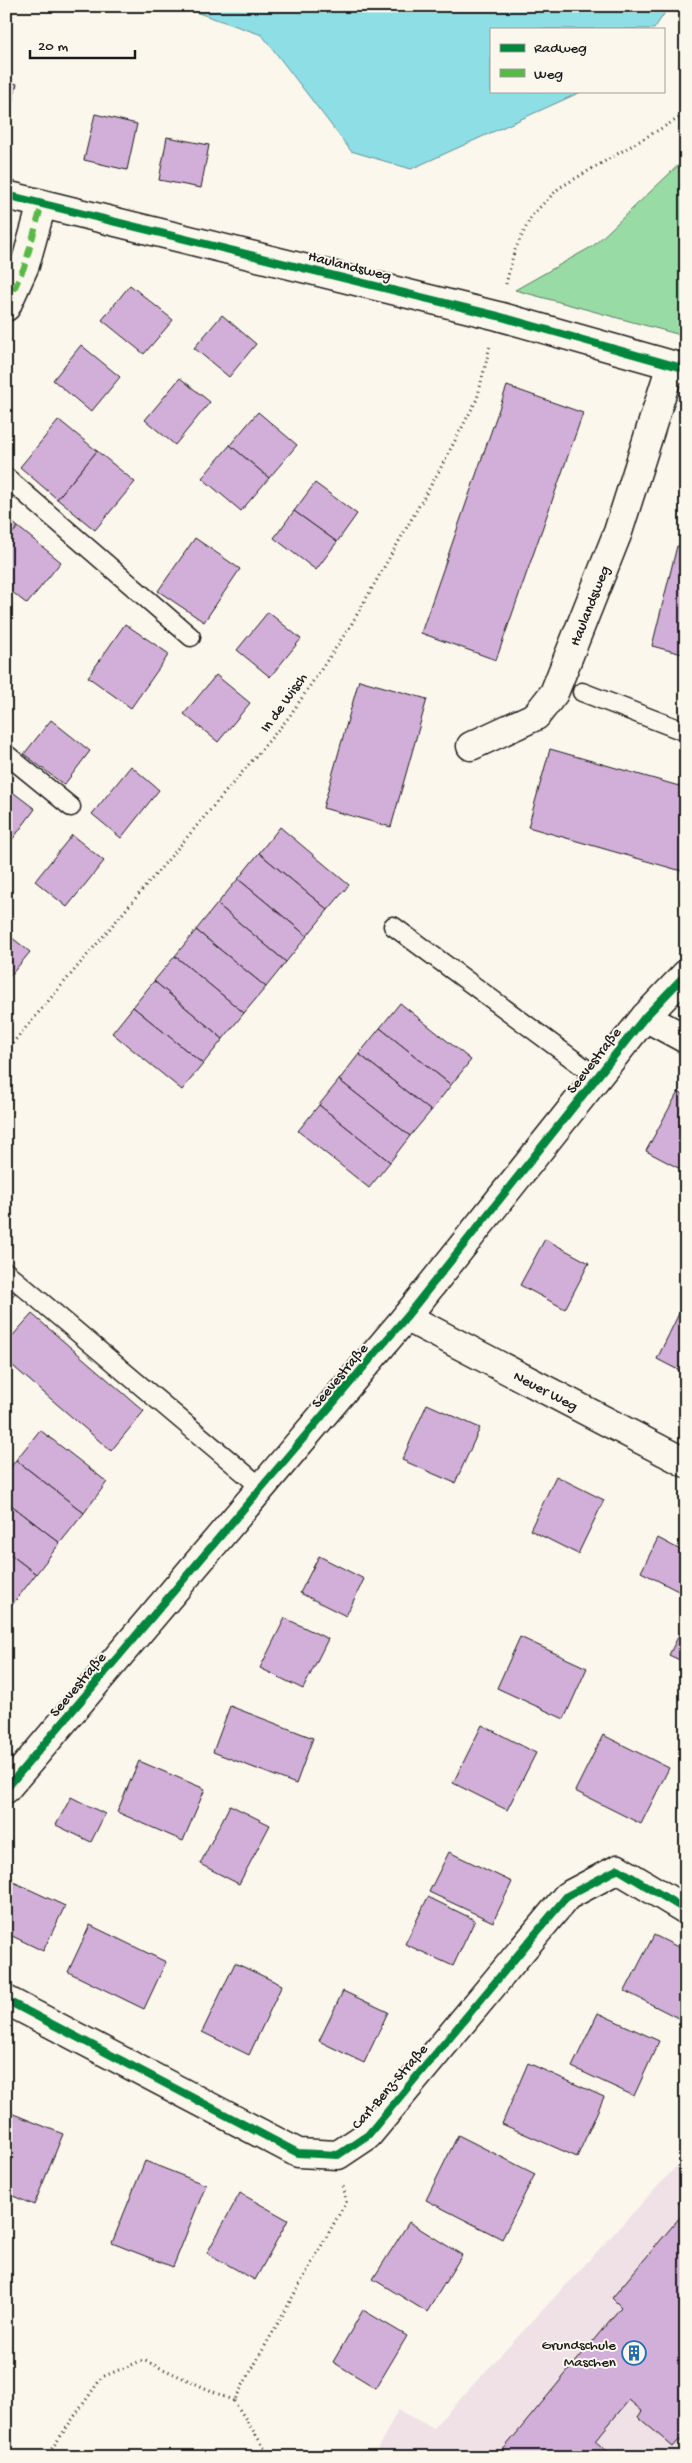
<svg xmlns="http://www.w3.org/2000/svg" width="692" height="2463" viewBox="0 0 692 2463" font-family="'Gochi Hand',sans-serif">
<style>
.built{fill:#efe1e6}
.green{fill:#99dba5;stroke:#5a7c60}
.water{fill:#8edfe5;stroke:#609195}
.building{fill:#d2afd9;stroke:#1c1c1c}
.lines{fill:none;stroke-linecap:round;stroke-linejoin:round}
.lane-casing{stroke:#1c1c1c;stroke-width:21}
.street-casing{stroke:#1c1c1c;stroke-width:31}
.path{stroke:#1c1c1c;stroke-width:3;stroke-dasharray:1 4;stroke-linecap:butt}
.lane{stroke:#fbf7ec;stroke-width:18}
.street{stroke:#fbf7ec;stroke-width:28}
.quiet{stroke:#58b947;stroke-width:6;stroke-dasharray:12 6;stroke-linecap:butt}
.cycleway-casing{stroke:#fbf7ec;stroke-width:11}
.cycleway{stroke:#00873e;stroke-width:8}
.labels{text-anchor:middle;stroke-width:4;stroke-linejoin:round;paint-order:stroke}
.street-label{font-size:15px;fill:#1c1c1c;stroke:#fbf7ec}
.poi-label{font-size:15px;fill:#1c1c1c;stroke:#fbf7ec;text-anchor:end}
</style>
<rect width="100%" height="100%" fill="#fbf7ec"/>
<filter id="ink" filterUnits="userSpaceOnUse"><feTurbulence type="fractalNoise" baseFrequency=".02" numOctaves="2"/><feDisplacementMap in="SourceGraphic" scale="10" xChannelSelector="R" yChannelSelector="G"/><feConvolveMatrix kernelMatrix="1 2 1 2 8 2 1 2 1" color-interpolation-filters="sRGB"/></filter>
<g filter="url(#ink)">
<!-- built -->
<polygon class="built" points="686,2156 686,2457 373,2457 398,2410 433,2428"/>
<!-- green -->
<polygon class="green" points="686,158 686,343 677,334 515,290 593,246"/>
<!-- water -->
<polygon class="water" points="178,6 661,6 664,14 654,29 491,29 491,91 583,91 411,169 351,151 262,35"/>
<!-- building -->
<g class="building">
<polygon points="6,81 17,84 6,128"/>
<polygon points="95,114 137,124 127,170 84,160"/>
<polygon points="167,137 209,145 201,188 159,180"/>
<polygon points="130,285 173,320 144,354 102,320"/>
<polygon points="222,315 256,344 229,377 194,348"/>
<polygon points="81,345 120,377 91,412 53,380"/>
<polygon points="180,378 210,402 175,445 145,420"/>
<polygon points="507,386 583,413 496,660 421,633"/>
<polygon points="258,412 297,445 269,478 230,445"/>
<polygon points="59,420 97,451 57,499 20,467"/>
<polygon points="230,445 269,478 241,511 202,478"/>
<polygon points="97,451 135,482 95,530 57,499"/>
<polygon points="315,483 357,514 337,542 294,511"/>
<polygon points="294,511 337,542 316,570 274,538"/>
<polygon points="6,517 18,527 6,541"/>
<polygon points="18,527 61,562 27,604 6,587 6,541"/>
<polygon points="195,538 240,569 204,622 158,591"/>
<polygon points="677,546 686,548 686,655 652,646"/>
<polygon points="268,612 301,639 270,677 237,650"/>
<polygon points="125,624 169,654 131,708 88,677"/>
<polygon points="216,675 250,703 218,742 184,714"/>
<polygon points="359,680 427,699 391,827 323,808"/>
<polygon points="51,720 90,751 64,785 24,754"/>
<polygon points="550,749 686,788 685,872 528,827"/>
<polygon points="131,766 159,790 121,838 92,814"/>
<polygon points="6,787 35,809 6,848"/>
<polygon points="280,827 349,885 328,910 259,853"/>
<polygon points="72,835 104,861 67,907 35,881"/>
<polygon points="259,853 328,910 307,936 238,879"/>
<polygon points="238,879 307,936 286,962 217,904"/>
<polygon points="217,904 286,962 266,987 196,930"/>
<polygon points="196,930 266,987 244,1013 175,956"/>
<polygon points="6,933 30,952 6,981"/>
<polygon points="175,956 244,1013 223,1039 154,981"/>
<polygon points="154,981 223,1039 203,1064 133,1007"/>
<polygon points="400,1003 471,1060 451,1085 380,1028"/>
<polygon points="133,1007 203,1064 182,1090 112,1033"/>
<polygon points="380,1028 451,1085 431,1111 359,1054"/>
<polygon points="359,1054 431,1111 410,1136 339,1080"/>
<polygon points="339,1080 410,1136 390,1162 319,1105"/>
<polygon points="678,1092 686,1096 686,1172 646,1151"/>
<polygon points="319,1105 390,1162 369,1188 298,1131"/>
<polygon points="545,1239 589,1263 565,1309 520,1285"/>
<polygon points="6,1279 18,1290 6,1303"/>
<polygon points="686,1299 686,1374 657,1359"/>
<polygon points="32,1314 144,1411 111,1451 6,1360 6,1343"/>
<polygon points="427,1404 480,1428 455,1483 402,1460"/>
<polygon points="40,1430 107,1482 84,1513 16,1460"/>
<polygon points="16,1460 84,1513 60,1543 6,1501 6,1473"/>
<polygon points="556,1476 604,1500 578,1554 530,1530"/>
<polygon points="6,1501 60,1543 36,1574 6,1551"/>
<polygon points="658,1538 686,1553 686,1595 641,1572"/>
<polygon points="6,1551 36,1574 12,1605 6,1600"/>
<polygon points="319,1556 364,1579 346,1616 300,1593"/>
<polygon points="285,1618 328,1639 303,1689 260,1668"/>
<polygon points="686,1621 686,1663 669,1655"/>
<polygon points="520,1637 587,1668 564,1719 497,1688"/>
<polygon points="230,1706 313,1738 296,1784 213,1752"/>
<polygon points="482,1725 536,1753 507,1810 453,1783"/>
<polygon points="603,1735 669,1768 641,1824 575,1791"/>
<polygon points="139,1761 205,1789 183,1841 117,1812"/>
<polygon points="71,1797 105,1814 91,1842 56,1825"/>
<polygon points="230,1805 270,1825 239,1884 200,1864"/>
<polygon points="449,1852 512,1882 493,1922 429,1892"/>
<polygon points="7,1879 65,1906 43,1951 6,1933"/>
<polygon points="428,1897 475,1920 453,1966 405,1944"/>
<polygon points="90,1925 166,1962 144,2009 68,1972"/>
<polygon points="654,1935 686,1951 686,2022 625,1991"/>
<polygon points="235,1963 282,1985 249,2055 202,2032"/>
<polygon points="343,1991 388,2012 364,2063 319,2041"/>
<polygon points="598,2013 659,2041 634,2096 572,2067"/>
<polygon points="528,2063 604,2097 577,2157 502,2124"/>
<polygon points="6,2111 63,2134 34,2205 6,2193"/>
<polygon points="458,2135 535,2174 502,2239 426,2200"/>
<polygon points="145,2161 206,2185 173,2267 112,2243"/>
<polygon points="240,2193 288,2220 255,2280 207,2253"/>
<polygon points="686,2193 686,2209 678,2203"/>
<polygon points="686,2210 686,2445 679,2440 673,2447 638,2417 642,2411 629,2400 595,2441 614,2457 497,2457 621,2307 612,2298"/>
<polygon points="409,2222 462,2255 427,2312 373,2279"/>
<polygon points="363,2310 407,2336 376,2388 333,2362"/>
</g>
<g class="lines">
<!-- lane casing -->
<g class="lane-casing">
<g id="lane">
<polyline points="6,477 191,637"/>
<polyline points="582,692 686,732"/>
<polyline points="6,754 71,807"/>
<polyline points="393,926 597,1077"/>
<polyline points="6,1272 262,1488"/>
</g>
</g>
<!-- street casing -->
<g class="street-casing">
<g id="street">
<polyline points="6,195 498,316 686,369"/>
<polyline points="6,307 25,265 42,204"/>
<path id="s1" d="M 471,746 L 536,716 L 554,693 L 618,532 L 671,365"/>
<polyline points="645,1017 686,1039"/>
<path id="s2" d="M 406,1317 L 686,1463"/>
<polyline points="6,1789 406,1317 645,1017 686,974"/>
<polyline points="6,2000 298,2153 338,2155 368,2135 567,1896 618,1869 686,1910"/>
</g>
</g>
<!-- path -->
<g class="path">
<polyline points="506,284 514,252 532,215 559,188 686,114"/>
<polyline points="6,1051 289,717 351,625 439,471 477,399 490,346"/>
<polyline points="234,2401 270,2457"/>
<polyline points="46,2457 102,2377 143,2360 234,2401 346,2202 343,2186"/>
</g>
<!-- lane -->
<use href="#lane" class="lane"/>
<!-- street -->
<use href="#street" class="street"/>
<!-- quiet -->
<polyline class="quiet" points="6,307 25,265 42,204"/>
<!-- cycleway casing -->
<g class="cycleway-casing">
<g id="cycleway">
<polyline points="6,195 498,316 686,369"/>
<polyline points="6,1789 406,1317 645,1017 686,974"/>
<polyline points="6,2000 298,2153 338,2155 368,2135 567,1896 618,1869 686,1910"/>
</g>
</g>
<!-- cycleway -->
<use href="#cycleway" class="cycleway"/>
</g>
</g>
<!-- icons -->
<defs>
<g id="building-ring" transform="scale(1.25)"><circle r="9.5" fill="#fbf7ec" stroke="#1f6fb2" stroke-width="1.5"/><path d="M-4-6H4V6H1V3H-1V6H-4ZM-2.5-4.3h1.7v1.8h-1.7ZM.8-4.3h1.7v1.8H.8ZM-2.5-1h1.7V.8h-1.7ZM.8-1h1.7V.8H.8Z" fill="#1f6fb2"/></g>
</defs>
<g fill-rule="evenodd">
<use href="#building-ring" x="634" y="2353"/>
</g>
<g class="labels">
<!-- street labels -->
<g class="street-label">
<text transform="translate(350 265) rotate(14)" y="5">Haulandsweg</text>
<text dy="5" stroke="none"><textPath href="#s1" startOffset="195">Haulandsweg</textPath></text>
<text transform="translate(283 702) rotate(-54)" y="5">In de Wisch</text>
<text transform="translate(593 1060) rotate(-52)" y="5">Seevestraße</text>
<text transform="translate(339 1375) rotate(-50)" y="5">Seevestraße</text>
<text dy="5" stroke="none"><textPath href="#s2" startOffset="158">Neuer Weg</textPath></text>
<text transform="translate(77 1684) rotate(-50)" y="5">Seevestraße</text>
<text transform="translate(389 2086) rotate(-49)" y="5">Carl-Benz-Straße</text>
</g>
<!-- poi labels -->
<g class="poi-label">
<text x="616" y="2349">Grundschule<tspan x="616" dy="17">Maschen</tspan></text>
</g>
</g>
<!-- margin -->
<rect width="692" height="2463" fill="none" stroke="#fbf7ec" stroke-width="25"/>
<rect x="12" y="12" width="667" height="2438" fill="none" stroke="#1c1c1c" stroke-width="2" filter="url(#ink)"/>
<!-- legend -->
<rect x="490" y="28" width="175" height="65" fill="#fbf7ec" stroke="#a29f99"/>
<rect x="500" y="44" width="25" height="8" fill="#00873e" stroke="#a29f99"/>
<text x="534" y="52" font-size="15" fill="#1c1c1c">Radweg</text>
<rect x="500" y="69" width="25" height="8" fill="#58b947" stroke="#a29f99"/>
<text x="534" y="78" font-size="15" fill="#1c1c1c">Weg</text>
<!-- scale -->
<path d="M30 50v8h105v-8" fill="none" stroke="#1c1c1c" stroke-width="2.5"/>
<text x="38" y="50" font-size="15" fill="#1c1c1c" stroke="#fbf7ec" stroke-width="4" paint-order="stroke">20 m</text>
</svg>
